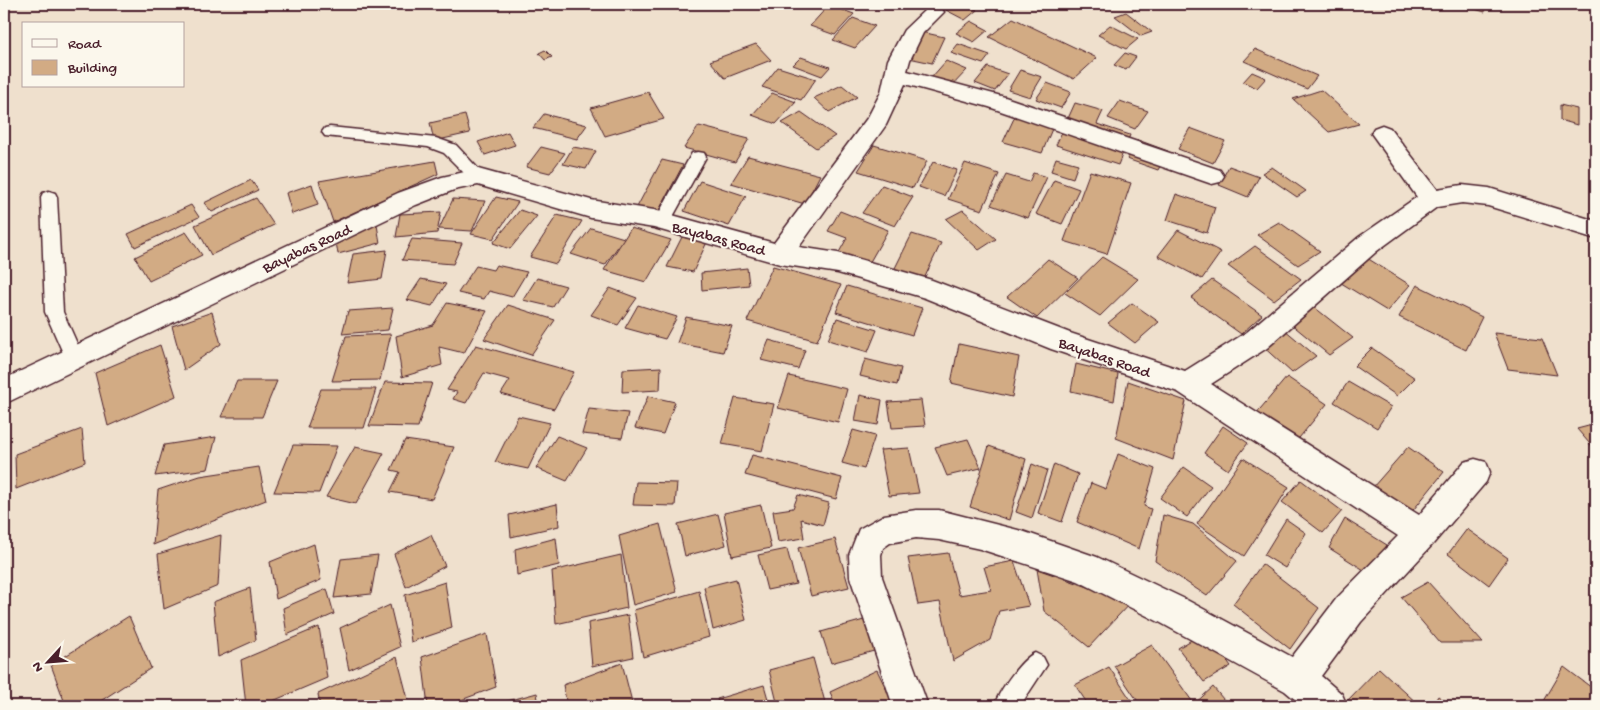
<svg xmlns="http://www.w3.org/2000/svg" width="1600" height="710" viewBox="0 0 1600 710" font-family="'Gochi Hand',sans-serif">
<style>
.building{fill:#d2ab84;stroke:#4a1f2b}
.lines{fill:none;stroke-linecap:round;stroke-linejoin:round}
.lane-casing{stroke:#4a1f2b;stroke-width:3}
.street-casing{stroke:#4a1f2b;stroke-width:3}
.lane{fill:#fbf7ec;fill-rule:evenodd}
.street{fill:#fbf7ec;fill-rule:evenodd}
.labels{text-anchor:middle;stroke-width:4;stroke-linejoin:round;paint-order:stroke}
.street-label{font-size:16px;fill:#4a1f2b;stroke:#fbf7ec}
</style>
<rect width="100%" height="100%" fill="#efe0cd"/>
<filter id="ink" filterUnits="userSpaceOnUse"><feTurbulence type="fractalNoise" baseFrequency=".02" numOctaves="2"/><feDisplacementMap in="SourceGraphic" scale="10" xChannelSelector="R" yChannelSelector="G"/><feConvolveMatrix kernelMatrix="1 2 1 2 8 2 1 2 1" color-interpolation-filters="sRGB"/></filter>
<g filter="url(#ink)">
<!-- building -->
<g class="building">
<polygon points="955,4 964,4 977,10 965,20 946,10"/>
<polygon points="1457,4 1486,4 1485,12"/>
<polygon points="829,5 854,14 835,35 810,26"/>
<polygon points="1126,12 1152,32 1141,36 1115,16"/>
<polygon points="853,18 875,26 855,48 833,40"/>
<polygon points="1013,18 1097,58 1074,79 989,37"/>
<polygon points="971,21 988,30 974,42 956,33"/>
<polygon points="1110,25 1138,39 1126,49 1098,35"/>
<polygon points="921,32 944,37 932,63 909,58"/>
<polygon points="756,44 771,60 725,78 710,61"/>
<polygon points="958,44 990,55 983,64 951,53"/>
<polygon points="1255,49 1317,76 1307,89 1244,61"/>
<polygon points="545,50 552,57 545,60 539,53"/>
<polygon points="1125,53 1136,57 1126,70 1114,65"/>
<polygon points="801,57 830,67 822,76 793,65"/>
<polygon points="946,61 967,70 951,87 931,78"/>
<polygon points="778,67 816,79 801,100 762,87"/>
<polygon points="988,67 1008,74 995,91 975,83"/>
<polygon points="1020,70 1042,77 1030,97 1008,90"/>
<polygon points="1252,72 1266,78 1257,88 1243,82"/>
<polygon points="1047,83 1071,92 1061,108 1036,99"/>
<polygon points="842,85 857,97 829,112 814,98"/>
<polygon points="1321,90 1359,124 1329,132 1293,99"/>
<polygon points="648,92 664,119 605,136 591,108"/>
<polygon points="772,93 796,102 776,124 752,115"/>
<polygon points="1120,101 1148,111 1135,129 1108,118"/>
<polygon points="1075,103 1103,111 1097,124 1130,135 1118,165 1056,145"/>
<polygon points="1560,105 1577,109 1577,125 1560,120"/>
<polygon points="801,112 835,136 816,148 782,123"/>
<polygon points="544,114 587,125 577,139 533,128"/>
<polygon points="1016,114 1054,124 1042,153 1003,142"/>
<polygon points="465,115 470,133 434,141 430,123"/>
<polygon points="699,126 749,139 735,162 684,148"/>
<polygon points="1190,128 1225,141 1213,163 1178,149"/>
<polygon points="508,132 515,145 485,155 478,142"/>
<polygon points="1138,140 1168,151 1158,170 1127,159"/>
<polygon points="874,145 927,161 913,188 858,171"/>
<polygon points="541,147 565,153 550,173 526,167"/>
<polygon points="573,147 596,151 586,169 563,164"/>
<polygon points="748,156 820,175 805,204 731,183"/>
<polygon points="1056,158 1078,164 1073,178 1051,171"/>
<polygon points="662,160 683,165 657,214 636,209"/>
<polygon points="435,161 438,174 333,222 319,181"/>
<polygon points="933,162 957,170 944,196 919,187"/>
<polygon points="965,163 999,174 982,210 948,199"/>
<polygon points="1229,166 1259,177 1248,197 1219,185"/>
<polygon points="1272,167 1306,191 1297,197 1262,173"/>
<polygon points="1090,171 1131,183 1107,254 1064,241"/>
<polygon points="1033,173 1047,177 1028,218 991,205 1006,175 1029,182"/>
<polygon points="251,180 258,190 212,212 204,203"/>
<polygon points="1054,180 1079,189 1062,224 1036,214"/>
<polygon points="700,181 746,196 729,226 684,211"/>
<polygon points="312,184 318,205 292,214 286,193"/>
<polygon points="882,185 913,197 895,226 862,213"/>
<polygon points="1176,194 1215,207 1207,233 1167,220"/>
<polygon points="496,197 518,202 493,239 471,234"/>
<polygon points="256,198 274,225 211,255 195,225"/>
<polygon points="453,199 485,201 472,231 439,229"/>
<polygon points="191,205 199,217 135,247 128,234"/>
<polygon points="520,210 537,216 510,249 493,243"/>
<polygon points="963,210 996,239 979,250 946,219"/>
<polygon points="840,211 888,230 867,267 837,256 847,238 828,231"/>
<polygon points="441,212 437,233 396,237 400,214"/>
<polygon points="557,215 582,221 556,264 530,257"/>
<polygon points="1279,222 1320,251 1298,265 1257,235"/>
<polygon points="377,225 380,243 338,254 335,236"/>
<polygon points="591,228 624,238 605,265 571,254"/>
<polygon points="631,228 671,240 646,282 604,270"/>
<polygon points="1178,230 1221,252 1202,279 1158,256"/>
<polygon points="186,232 202,255 149,281 135,257"/>
<polygon points="912,234 941,243 923,281 893,272"/>
<polygon points="682,237 707,242 693,272 667,267"/>
<polygon points="412,239 462,243 453,264 402,260"/>
<polygon points="1255,246 1301,279 1274,300 1228,266"/>
<polygon points="387,250 382,279 347,283 353,254"/>
<polygon points="1359,253 1410,285 1387,311 1333,278"/>
<polygon points="1102,257 1138,279 1100,316 1065,293"/>
<polygon points="1048,259 1078,278 1037,318 1007,297"/>
<polygon points="496,265 527,272 512,297 489,291 484,299 458,293 476,266 493,270"/>
<polygon points="773,266 841,285 817,341 747,321"/>
<polygon points="747,268 749,285 702,290 701,273"/>
<polygon points="537,278 566,286 553,307 523,300"/>
<polygon points="421,279 446,284 432,306 407,300"/>
<polygon points="1212,280 1262,315 1241,334 1191,298"/>
<polygon points="1417,285 1482,317 1466,350 1399,317"/>
<polygon points="847,286 922,308 912,335 836,312"/>
<polygon points="610,288 637,298 618,325 591,315"/>
<polygon points="447,303 487,311 464,353 439,347 442,365 402,377 396,336 433,325"/>
<polygon points="1132,303 1159,322 1135,343 1108,323"/>
<polygon points="508,305 555,320 531,355 484,339"/>
<polygon points="638,305 677,317 665,339 625,328"/>
<polygon points="1314,307 1353,338 1329,355 1290,323"/>
<polygon points="393,308 388,330 342,334 348,311"/>
<polygon points="212,312 221,344 184,370 172,326"/>
<polygon points="686,317 732,326 723,352 677,343"/>
<polygon points="837,318 877,330 868,352 828,340"/>
<polygon points="1284,329 1316,356 1292,373 1260,344"/>
<polygon points="1494,333 1542,338 1557,375 1508,369"/>
<polygon points="391,334 380,380 332,381 346,336"/>
<polygon points="769,340 805,350 798,369 761,360"/>
<polygon points="959,344 1019,357 1012,397 951,383"/>
<polygon points="160,345 176,396 108,426 95,373"/>
<polygon points="476,345 574,372 554,409 501,394 510,380 484,373 466,403 453,399 457,392 447,390"/>
<polygon points="1372,348 1415,378 1397,396 1354,366"/>
<polygon points="865,359 901,368 897,385 860,376"/>
<polygon points="1076,364 1118,374 1114,401 1071,391"/>
<polygon points="661,367 660,390 622,392 623,369"/>
<polygon points="789,376 847,389 838,422 778,408"/>
<polygon points="1287,377 1327,404 1290,449 1250,421"/>
<polygon points="237,381 277,381 262,417 221,417"/>
<polygon points="1128,381 1186,401 1173,460 1116,438"/>
<polygon points="385,382 432,383 418,427 369,426"/>
<polygon points="1348,382 1391,407 1377,428 1334,402"/>
<polygon points="321,389 376,389 364,428 307,428"/>
<polygon points="860,395 882,400 878,425 855,421"/>
<polygon points="648,396 675,402 663,434 635,428"/>
<polygon points="735,398 774,404 762,451 722,444"/>
<polygon points="921,400 925,426 892,428 888,402"/>
<polygon points="589,409 628,413 622,438 582,434"/>
<polygon points="518,416 550,423 528,469 495,462"/>
<polygon points="1596,424 1596,451 1577,429"/>
<polygon points="1223,426 1248,443 1228,470 1204,453"/>
<polygon points="82,429 85,462 16,489 15,454"/>
<polygon points="853,430 875,436 864,469 842,463"/>
<polygon points="557,436 587,448 567,481 536,468"/>
<polygon points="216,437 208,469 155,476 164,445"/>
<polygon points="968,439 981,468 947,476 935,447"/>
<polygon points="405,440 454,447 432,499 390,492 400,472 391,470"/>
<polygon points="293,445 337,446 319,493 274,492"/>
<polygon points="989,446 1026,459 1009,520 970,507"/>
<polygon points="355,447 384,453 356,504 326,497"/>
<polygon points="1408,447 1444,472 1410,514 1373,487"/>
<polygon points="909,448 919,493 889,496 880,450"/>
<polygon points="1118,454 1155,469 1144,506 1151,509 1139,549 1077,522 1091,483 1106,489"/>
<polygon points="752,455 842,478 836,499 745,475"/>
<polygon points="1243,458 1289,487 1244,556 1197,524"/>
<polygon points="1032,464 1047,470 1032,518 1016,512"/>
<polygon points="1054,464 1078,474 1062,522 1038,513"/>
<polygon points="259,467 266,500 153,545 158,490 200,476"/>
<polygon points="1184,467 1211,486 1187,517 1160,498"/>
<polygon points="1301,480 1342,511 1323,533 1282,502"/>
<polygon points="636,482 677,483 675,506 633,505"/>
<polygon points="798,495 829,503 823,525 801,519 804,538 778,542 773,511 793,508"/>
<polygon points="557,504 559,526 511,537 509,515"/>
<polygon points="761,505 771,548 732,556 724,513"/>
<polygon points="718,514 726,545 685,556 678,524"/>
<polygon points="1163,515 1193,524 1237,561 1207,596 1155,561"/>
<polygon points="1286,519 1306,533 1285,568 1264,555"/>
<polygon points="1345,519 1387,545 1372,575 1329,548"/>
<polygon points="660,524 677,592 633,605 619,536"/>
<polygon points="1467,529 1508,558 1489,585 1448,554"/>
<polygon points="221,535 218,586 164,609 158,554"/>
<polygon points="431,535 445,566 406,587 394,554"/>
<polygon points="556,538 559,565 517,575 515,549"/>
<polygon points="835,539 849,587 811,596 798,548"/>
<polygon points="314,544 321,580 276,599 270,562"/>
<polygon points="787,549 796,584 767,590 758,555"/>
<polygon points="948,553 959,595 991,590 984,567 1014,561 1029,606 999,611 990,640 953,661 940,602 918,605 908,558"/>
<polygon points="378,555 371,594 334,598 341,559"/>
<polygon points="621,555 627,608 556,624 552,571"/>
<polygon points="1262,564 1319,608 1290,649 1233,604"/>
<polygon points="1037,569 1131,602 1089,647 1044,611"/>
<polygon points="736,579 746,620 713,630 704,587"/>
<polygon points="445,582 452,628 411,642 405,595"/>
<polygon points="1428,582 1483,643 1440,643 1401,597"/>
<polygon points="250,588 256,640 218,657 213,602"/>
<polygon points="327,589 334,614 287,635 283,608"/>
<polygon points="699,591 709,637 643,657 634,610"/>
<polygon points="390,605 400,647 349,670 340,628"/>
<polygon points="628,615 633,657 592,666 588,623"/>
<polygon points="129,616 151,668 93,706 66,706 51,665"/>
<polygon points="871,618 881,649 831,663 821,632"/>
<polygon points="319,627 327,678 261,706 246,706 241,660"/>
<polygon points="1205,632 1231,666 1204,682 1178,648"/>
<polygon points="487,634 496,687 445,706 428,706 422,657"/>
<polygon points="1152,645 1192,701 1182,706 1141,706 1114,666"/>
<polygon points="397,657 408,699 394,706 320,706 318,694"/>
<polygon points="813,658 826,706 778,706 769,670"/>
<polygon points="622,663 632,702 621,706 567,706 563,685"/>
<polygon points="1109,667 1135,706 1089,706 1075,685"/>
<polygon points="1564,667 1596,691 1596,706 1551,706 1544,701"/>
<polygon points="1379,668 1420,706 1353,706 1347,701"/>
<polygon points="877,670 894,705 836,706 830,692"/>
<polygon points="764,685 770,706 719,706 717,699"/>
<polygon points="1213,687 1229,706 1192,706"/>
<polygon points="537,693 539,706 489,706"/>
<polygon points="1438,696 1452,706 1432,706"/>
</g>
<g class="lines">
<!-- lane casing -->
<g class="lane-casing">
<g id="lane">
<polygon points="330,127 436,138 456,145 486,177 484,181 472,181 444,153 428,147 325,136 322,132 325,128"/>
<polygon points="698,152 704,153 706,157 670,222 668,226 662,228 656,226 654,222 692,153"/>
<polygon points="49,191 55,193 57,197 63,312 83,357 81,362 74,365 67,362 45,312 41,197 43,193"/>
<path d="M 1035,653 L 1043,657 L 1047,665 L 1020,706 L 994,706 C 999,691 1021,659 1035,653 Z"/>
</g>
</g>
<!-- street casing -->
<g class="street-casing">
<polygon id="street" points="934,6 941,8 944,12 923,33 910,60 907,71 1005,97 1220,170 1224,176 1220,182 1212,184 989,107 905,84 886,125 799,247 838,253 932,280 1070,333 1185,371 1247,332 1359,237 1417,197 1371,133 1374,128 1382,125 1390,128 1437,189 1462,185 1489,188 1596,221 1596,239 1488,206 1462,203 1437,207 1377,251 1267,348 1211,384 1419,515 1464,462 1475,459 1486,462 1490,472 1486,482 1433,544 1361,622 1321,676 1342,694 1347,706 1303,706 1285,691 1161,623 1078,581 980,549 939,540 916,538 890,543 883,548 881,555 882,577 928,706 893,706 850,577 849,555 859,529 884,515 916,510 939,510 1022,531 1097,557 1185,599 1292,657 1337,598 1398,536 1178,392 1051,349 925,298 838,273 780,264 654,228 591,218 478,185 454,190 416,205 4,404 4,379 398,193 442,177 478,169 591,200 654,210 774,243 868,117 881,92 888,60 904,30 927,8"/>
</g>
<!-- lane -->
<use href="#lane" class="lane"/>
<!-- street -->
<use href="#street" class="street"/>
</g>
</g>
<g class="labels">
<!-- street labels -->
<g class="street-label">
<text transform="translate(719 237) rotate(15)" y="6">Bayabas Road</text>
<text transform="translate(306 247) rotate(-25)" y="6">Bayabas Road</text>
<text transform="translate(1105 356) rotate(19)" y="6">Bayabas Road</text>
</g>
</g>
<!-- margin -->
<rect width="1600" height="710" fill="none" stroke="#fbf7ec" stroke-width="20"/>
<rect x="10" y="10" width="1580" height="690" fill="none" stroke="#4a1f2b" stroke-width="2" filter="url(#ink)"/>
<!-- legend -->
<rect x="22" y="22" width="162" height="65" fill="#fbf7ec" stroke="#b4a19f"/>
<rect x="32" y="39" width="25" height="8" fill="#fbf7ec" stroke="#b4a19f"/>
<text x="68" y="48" font-size="15" fill="#4a1f2b">Road</text>
<rect x="32" y="60" width="25" height="15" fill="#d2ab84" stroke="#b4a19f"/>
<text x="68" y="72" font-size="15" fill="#4a1f2b">Building</text>
<!-- north arrow -->
<g transform="translate(48 662) rotate(244)" stroke="#fbf7ec" stroke-width="4" paint-order="stroke">
<path d="M0-4L9 19L0 12L-9 19Z" fill="#4a1f2b"/>
<text y="-8" font-size="14" font-weight="bold" text-anchor="middle" fill="#4a1f2b">N</text>
</g>
</svg>
